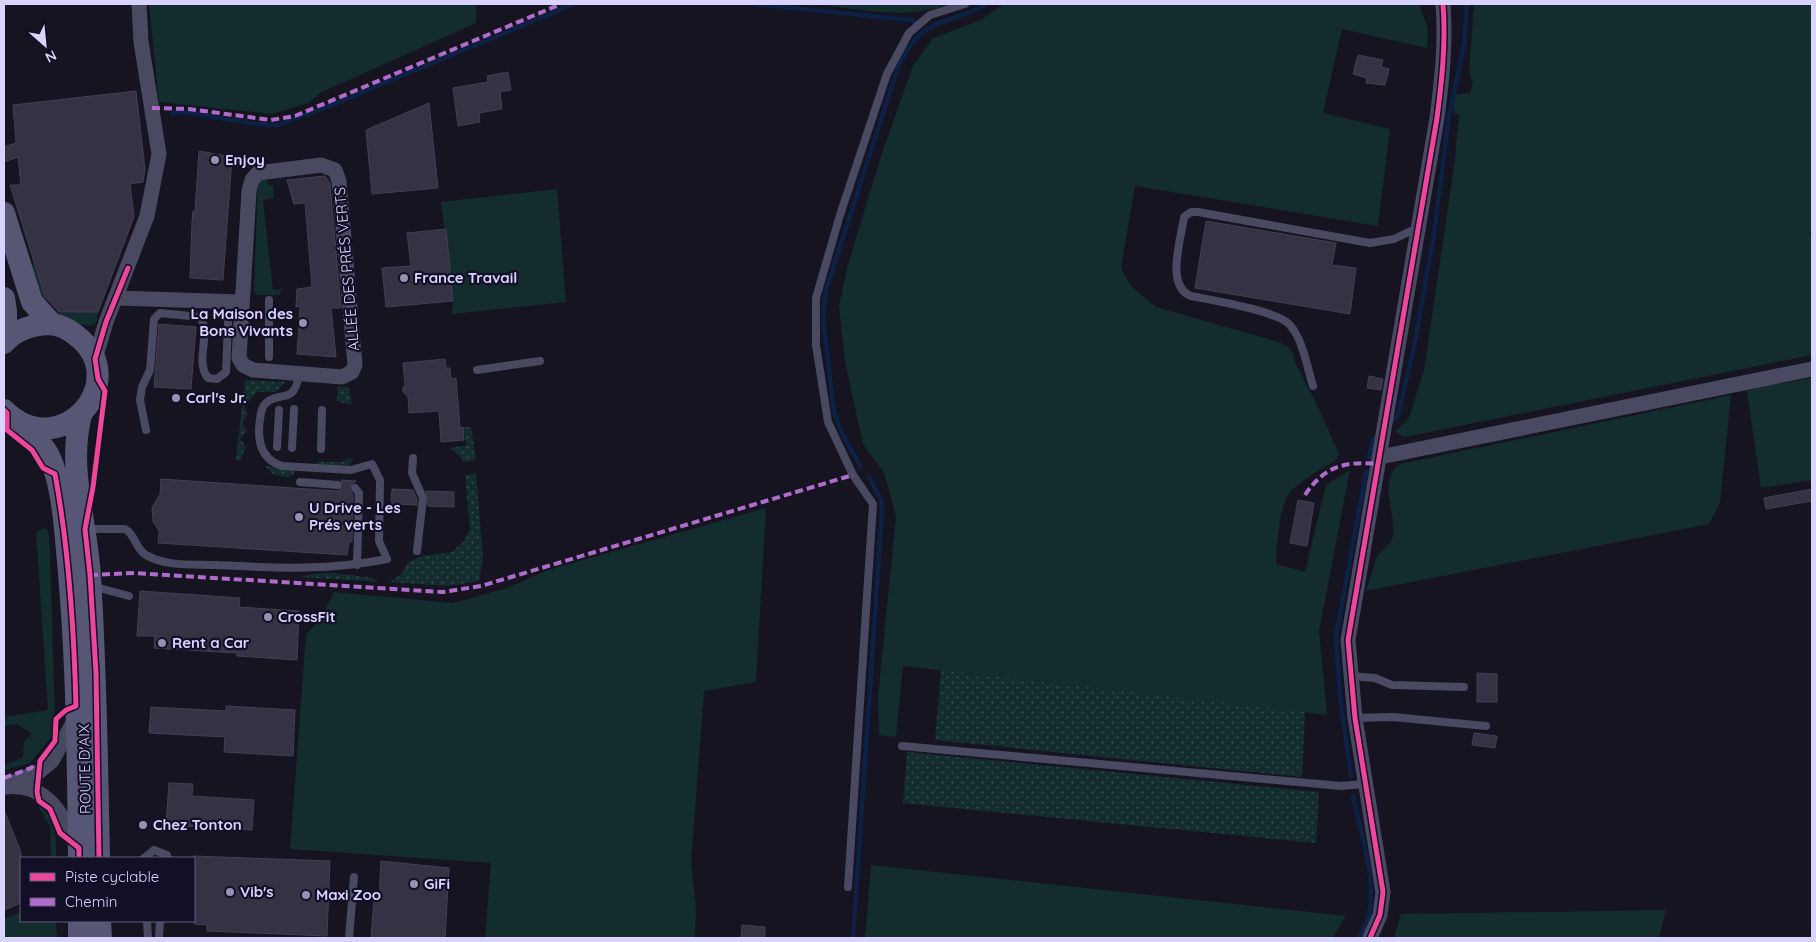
<svg xmlns="http://www.w3.org/2000/svg" width="1816" height="942" viewBox="0 0 1816 942" font-family="Quicksand,sans-serif">
<style>
.grass{fill:#132c2d}
.garden{fill:url(#garden-dots)}
.lines{fill:none;stroke-linecap:round;stroke-linejoin:round}
.stream{stroke:#0d2144;stroke-width:4.5}
.building{fill:#343243;stroke:#433f54}
.lane{stroke:#4a4962;stroke-width:8}
.street{stroke:#4a4962;stroke-width:15}
.secondary{stroke:#575674;stroke-width:22}
.quiet{stroke:#b06ccc;stroke-width:4;stroke-dasharray:8 4;stroke-linecap:butt}
.cycleway-casing{stroke:#130f26;stroke-width:8}
.cycleway{stroke:#ed469a;stroke-width:5}
.poi-dot{fill:#9591b1;stroke:#130f26;stroke-width:2}
.labels{text-anchor:middle;stroke-width:4.5;stroke-linejoin:round;paint-order:stroke}
.poi-label{font-size:15px;font-weight:bold;fill:#d9d4ff;stroke:#130f26;text-anchor:start}
.street-label{font-size:15px;fill:#d9d4ff;stroke:#130f26}
</style>
<defs>
<pattern id="garden-dots" width="8" height="8" patternUnits="userSpaceOnUse" patternTransform="scale(1.25)"><rect width="8" height="8" fill="#132c2d"/><path d="M2 2h.1M6 6h.1" fill="none" stroke="#354a4c" stroke-width="1.8" stroke-linecap="round"/></pattern>
</defs>
<rect width="100%" height="100%" fill="#161421"/>
<!-- grass -->
<g class="grass">
<polygon points="149,4 476,4 476,23 320,93 308,103 273,114 159,102"/>
<path d="M 817,4 L 948,4 C 908,21 858,9 817,4 Z"/>
<path d="M 1003,4 L 1419,4 L 1428,29 L 1427,48 L 1342,29 L 1323,113 L 1390,129 L 1378,226 L 1135,186 L 1121,268 L 1131,286 L 1156,307 L 1272,340 L 1285,345 L 1292,351 L 1295,362 L 1318,407 L 1339,454 L 1337,459 C 1322,469 1305,478 1292,490 C 1278,505 1277,545 1276,564 L 1305,572 L 1326,485 L 1350,470 L 1319,631 L 1327,715 L 903,666 L 896,737 L 879,735 L 878,697 L 896,516 L 884,473 L 863,444 L 845,362 L 839,306 L 848,265 L 882,153 L 913,66 L 933,38 L 981,20 Z"/>
<polygon points="1474,4 1812,4 1812,232 1810,233 1812,245 1812,355 1405,437 1395,432 1409,418 1424,370 1454,167 1459,115 1453,112 1455,95 1470,93 1473,83 1469,72"/>
<polygon points="267,178 268,185 273,186 274,198 263,200 273,290 283,289 279,295 257,295 254,292 258,179"/>
<polygon points="557,189 566,302 452,314 453,301 441,202"/>
<polygon points="34,262 50,313 98,312 96,323 90,326 54,318 44,311 32,265"/>
<polygon points="1812,378 1812,480 1761,488 1747,391 1759,387"/>
<path d="M 1731,395 L 1720,503 L 1709,524 L 1366,591 L 1377,556 L 1390,543 L 1393,536 C 1396,514 1377,480 1400,464 Z"/>
<polygon points="766,508 756,682 704,691 691,863 696,908 695,938 485,938 491,863 290,849 306,635 322,616 334,592 453,603 507,588 548,570"/>
<polygon points="45,528 48,530 50,551 55,722 53,735 30,763 5,770 4,766 23,757 24,741 32,734 17,724 4,726 4,717 48,710 36,532"/>
<path d="M 39,802 C 55,820 57,835 56,858 L 51,858 L 50,826 L 39,808 Z"/>
<polygon points="871,865 1346,916 1332,938 865,938"/>
<polygon points="1666,910 1659,938 1394,938 1401,914"/>
<polygon points="21,912 21,921 56,921 57,938 4,938 4,919"/>
</g>
<!-- garden -->
<g class="garden">
<polygon points="245,380 286,382 276,392 257,392 244,407 248,414 242,423 247,431 240,439 246,446 240,461 236,460"/>
<polygon points="338,386 349,388 352,405 337,401"/>
<polygon points="463,427 471,427 476,460 463,462 460,456 449,448 467,445"/>
<polygon points="349,458 352,460 349,467 316,465 317,462 342,462"/>
<polygon points="265,466 293,469 295,473 289,477 274,475"/>
<polygon points="476,473 483,558 479,581 450,586 389,582 402,574 407,563 422,556 452,552 464,541 470,529 465,475"/>
<polygon points="333,573 373,578 379,582 301,577 313,574"/>
<polygon points="941,670 1305,712 1302,777 935,740"/>
<polygon points="907,752 1319,792 1316,843 903,803"/>
</g>
<g class="lines">
<!-- stream -->
<g class="stream">
<polyline points="755,4 911,20 920,24"/>
<polyline points="173,113 182,112 257,124 278,125 322,109 574,4"/>
<polyline points="1393,421 1398,416 1415,342 1434,234 1449,116 1464,45 1467,4"/>
<polyline points="1369,457 1373,439 1377,435"/>
<path d="M 861,467 L 844,437 L 834,413 L 823,317 L 826,290 L 899,64 C 918,30 926,27 962,15 C 970,12 980,9 987,4"/>
<polyline points="1351,776 1340,697 1336,637 1366,472"/>
<path d="M 1353,796 C 1361,835 1386,905 1358,938"/>
<polyline points="853,938 882,512 881,500 869,477"/>
</g>
</g>
<!-- building -->
<g class="building">
<polygon points="1358,55 1383,60 1381,67 1389,69 1385,85 1366,83 1367,78 1353,74"/>
<polygon points="508,72 511,90 500,92 502,109 479,113 480,122 458,126 453,88 488,82 487,76"/>
<polygon points="136,91 145,169 143,182 130,184 134,217 98,312 59,312 45,297 10,185 21,185 18,157 4,162 4,147 16,143 13,105"/>
<polygon points="429,103 438,188 372,194 366,130"/>
<polygon points="199,151 232,157 223,280 190,278 192,222 193,211 195,211"/>
<polygon points="325,176 330,183 341,308 331,308 336,357 297,354 300,306 296,307 297,289 312,287 305,203 294,204 287,180"/>
<polygon points="1206,221 1336,243 1332,265 1356,268 1350,314 1195,288"/>
<polygon points="446,229 453,301 386,307 382,268 411,266 407,233"/>
<polygon points="159,324 196,327 191,389 154,387"/>
<polygon points="445,359 446,368 450,368 451,379 456,378 460,428 463,427 464,440 441,442 439,411 409,413 408,397 403,392 403,388 405,385 403,363"/>
<polygon points="1369,376 1383,379 1381,390 1367,388"/>
<polygon points="161,479 338,491 344,486 341,480 356,481 349,488 353,495 352,542 349,542 347,555 158,543 159,531 153,521 152,508 160,494"/>
<polygon points="392,489 413,490 417,499 417,505 391,504"/>
<polygon points="1812,489 1812,501 1766,509 1764,498"/>
<polygon points="426,491 454,492 454,507 428,506"/>
<polygon points="1298,500 1314,503 1307,546 1290,543"/>
<polygon points="140,591 240,598 239,607 299,611 297,660 237,656 237,653 154,648 155,636 137,636"/>
<polygon points="1477,673 1497,674 1497,702 1477,702"/>
<polygon points="226,706 295,710 293,756 224,752 225,737 149,733 151,707 226,711"/>
<polygon points="1474,733 1497,736 1495,748 1472,745"/>
<polygon points="169,783 193,784 192,796 254,800 252,830 166,825"/>
<polygon points="4,810 21,852 21,903 4,910"/>
<polygon points="194,856 330,861 327,936 207,931 207,925 194,924"/>
<polygon points="381,861 449,868 445,938 371,938 374,900 379,901"/>
<polygon points="742,925 765,927 765,938 741,938"/>
</g>
<g class="lines">
<!-- lane -->
<g class="lane">
<polyline points="269,357 269,300"/>
<polyline points="477,370 540,361"/>
<path d="M 1313,386 C 1307,367 1303,340 1290,325 C 1279,311 1211,300 1191,296 C 1165,286 1181,240 1184,217 L 1191,212 L 1198,212 L 1370,243 L 1394,239 L 1419,227"/>
<path d="M 146,430 L 140,400 L 142,387 L 150,370 L 154,319 L 160,313 L 200,317 C 212,334 194,361 208,378 L 217,379 L 226,372 L 229,301"/>
<polyline points="277,447 279,410"/>
<polyline points="292,448 294,409"/>
<polyline points="321,449 322,410"/>
<polyline points="413,458 412,473 423,498 417,551"/>
<polyline points="300,482 338,485"/>
<polyline points="355,488 359,493 357,565"/>
<path d="M 87,529 L 125,529 C 135,534 135,548 146,555 C 166,567 194,564 216,565 C 277,568 327,571 387,559 L 379,541 L 380,480 L 372,464 L 351,470 L 282,466 C 260,459 257,439 260,419 C 261,414 261,408 265,404 C 280,389 294,407 299,374"/>
<polyline points="92,586 129,596"/>
<polyline points="1350,676 1375,678 1392,685 1464,687"/>
<polyline points="1355,718 1393,717 1486,726"/>
<polyline points="902,746 1341,786 1364,784"/>
<polyline points="144,858 154,850 167,855 168,858"/>
<polyline points="848,887 873,504 853,475 828,422 816,345 816,298 840,215 887,74 909,33 930,15 965,4"/>
<polyline points="147,921 148,938"/>
<polyline points="159,938 160,921"/>
<polyline points="349,938 354,877"/>
</g>
<!-- street -->
<g class="street">
<polygon points="321,165 335,170 339,181 355,365 352,372 342,377 253,370 243,365 239,358 249,191 252,180 258,173"/>
<polyline points="116,298 241,302"/>
<polyline points="95,359 106,322 147,216 159,154 141,42 139,4"/>
<polyline points="1380,457 1812,369"/>
<polyline points="10,784 40,771 52,761 75,719"/>
<path d="M 4,787 C 43,782 60,809 75,841"/>
<path d="M 1370,938 L 1380,915 L 1383,892 L 1355,718 L 1348,640 L 1437,118 C 1442,79 1446,43 1443,4"/>
</g>
<!-- secondary -->
<g class="secondary">
<polyline points="4,213 32,302 52,324"/>
<polyline points="4,298 6,311 6,340"/>
<path d="M 4,343 C 15,330 31,325 48,324 C 59,324 70,330 78,337 C 133,381 61,466 4,410"/>
<path d="M 81,415 C 67,469 87,522 90,577 C 96,671 97,764 99,858"/>
<path d="M 27,427 C 34,435 42,444 48,454 C 63,483 65,530 68,562 C 77,660 78,760 79,858"/>
<polyline points="79,921 79,938"/>
<polyline points="100,921 101,938"/>
</g>
<!-- quiet -->
<g class="quiet">
<polyline points="152,108 189,109 271,120 295,116 561,4"/>
<path d="M 1305,495 C 1325,465 1346,461 1380,464"/>
<polyline points="90,575 134,573 443,592 481,586 853,475"/>
<polyline points="4,778 31,768 40,761"/>
</g>
<!-- cycleway casing -->
<g class="cycleway-casing">
<g id="cycleway">
<path d="M 4,410 L 7,413 L 7,430 L 32,450 L 43,468 L 55,474 C 69,550 74,628 76,706 L 66,710 L 56,719 L 55,741 L 40,761 L 37,792 L 39,801 L 50,809 L 60,833 L 79,848 L 79,858"/>
<polyline points="99,858 96,673 90,575 85,529 93,487 105,391 98,379 95,359 106,322 128,268"/>
<path d="M 1370,938 L 1380,915 L 1383,892 L 1355,718 L 1348,640 L 1437,118 C 1442,79 1446,43 1443,4"/>
</g>
</g>
<!-- cycleway -->
<use href="#cycleway" class="cycleway"/>
</g>
<!-- markers -->
<g class="poi-dot">
<circle cx="215" cy="160" r="5"/>
<circle cx="404" cy="278" r="5"/>
<circle cx="303" cy="323" r="5"/>
<circle cx="176" cy="398" r="5"/>
<circle cx="299" cy="517" r="5"/>
<circle cx="268" cy="617" r="5"/>
<circle cx="162" cy="643" r="5"/>
<circle cx="143" cy="825" r="5"/>
<circle cx="414" cy="884" r="5"/>
<circle cx="230" cy="892" r="5"/>
<circle cx="306" cy="895" r="5"/>
</g>
<g class="labels">
<!-- poi labels -->
<g class="poi-label">
<text x="225" y="165">Enjoy</text>
<text x="414" y="283">France Travail</text>
<text x="293" y="319" text-anchor="end">La Maison des<tspan x="293" dy="17">Bons Vivants</tspan></text>
<text x="186" y="403">Carl's Jr.</text>
<text x="309" y="513">U Drive - Les<tspan x="309" dy="17">Prés verts</tspan></text>
<text x="278" y="622">CrossFit</text>
<text x="172" y="648">Rent a Car</text>
<text x="153" y="830">Chez Tonton</text>
<text x="424" y="889">GiFi</text>
<text x="240" y="897">Vib's</text>
<text x="316" y="900">Maxi Zoo</text>
</g>
<!-- street labels -->
<g class="street-label">
<text transform="translate(347 269) rotate(-95)" y="5">ALLÉE DES PRÉS VERTS</text>
<text transform="translate(85 769) rotate(-91)" y="5">ROUTE D'AIX</text>
</g>
</g>
<!-- border -->
<rect width="1816" height="942" fill="none" stroke="#d9d4ff" stroke-width="10"/>
<!-- legend -->
<rect x="20" y="857" width="175" height="65" fill="#130f26" stroke="#625e7d"/>
<rect x="30" y="873" width="25" height="8" fill="#ed469a" stroke="#625e7d"/>
<text x="65" y="882" font-size="15" fill="#d9d4ff">Piste cyclable</text>
<rect x="30" y="898" width="25" height="8" fill="#b06ccc" stroke="#625e7d"/>
<text x="65" y="907" font-size="15" fill="#d9d4ff">Chemin</text>
<!-- north arrow -->
<g transform="translate(45 45) rotate(153)" stroke="#130f26" stroke-width="4" paint-order="stroke">
<path d="M0-4L9 19L0 12L-9 19Z" fill="#d9d4ff"/>
<text y="-8" font-size="14" font-weight="bold" text-anchor="middle" fill="#d9d4ff">N</text>
</g>
</svg>
